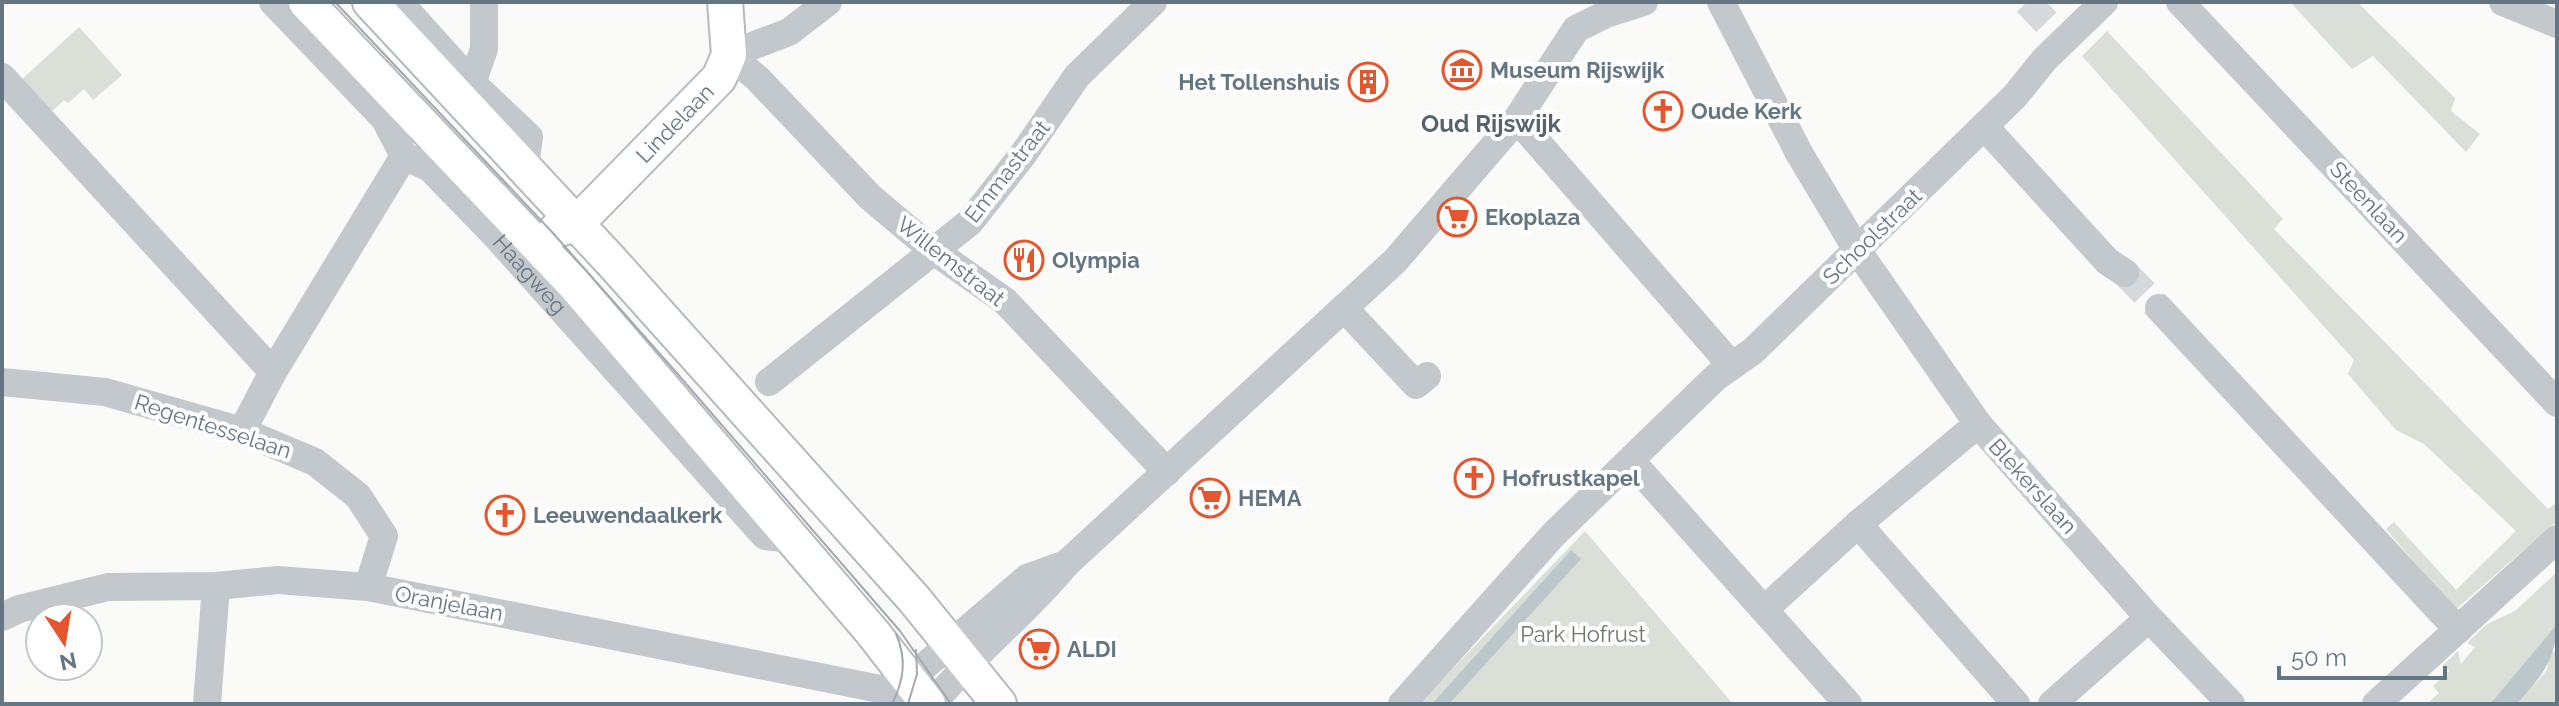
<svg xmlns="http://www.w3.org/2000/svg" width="2559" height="706" viewBox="0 0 2559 706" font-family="Raleway,sans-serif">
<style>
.green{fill:#dadfd7}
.water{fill:#bbc7cb}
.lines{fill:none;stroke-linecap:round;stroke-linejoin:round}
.minor-tunnel{stroke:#d5d9db;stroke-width:28;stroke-dasharray:28 14;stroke-linecap:butt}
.major-casing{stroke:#b5babe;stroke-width:38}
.minor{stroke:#c3c8cc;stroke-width:28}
.major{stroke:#fff;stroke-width:34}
.tram{stroke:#a2aab0;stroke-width:2}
.labels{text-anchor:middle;stroke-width:8;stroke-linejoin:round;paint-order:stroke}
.poi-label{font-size:22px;font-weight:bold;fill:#657683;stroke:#fff;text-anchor:start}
.street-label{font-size:22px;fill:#657683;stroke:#fff}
.park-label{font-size:22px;fill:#687a64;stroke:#fff}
.neighbourhood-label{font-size:24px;font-weight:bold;fill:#57646e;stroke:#fff}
</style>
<rect width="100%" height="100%" fill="#fafaf8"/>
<!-- green -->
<g class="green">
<polygon points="2290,2 2357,2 2455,98 2451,111 2480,134 2466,152 2373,56 2352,69"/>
<polygon points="79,27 122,75 93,100 84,89 68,103 64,100 47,116 18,83"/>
<polygon points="2107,31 2283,219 2274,229 2548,509 2557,502 2557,521 2455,610 2386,529 2394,522 2456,590 2516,531 2424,444 2396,430 2348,374 2354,360 2082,56"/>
<polygon points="1585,531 1733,704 1421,704 1438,684"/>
<polygon points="2557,572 2557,624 2490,704 2427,704 2439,693 2433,686 2449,671 2443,665 2458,651 2461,664 2475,647 2467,643 2487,624 2515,611"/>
<polygon points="2557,648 2557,704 2517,704 2547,670 2550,656"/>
</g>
<!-- water -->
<g class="water">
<polygon points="1571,550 1581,559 1449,704 1432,704"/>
<path d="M 2557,624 C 2557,659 2540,678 2517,704 L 2490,704 Z"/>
</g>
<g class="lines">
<!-- minor-tunnel -->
<g class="minor-tunnel">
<polyline points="2027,2 2049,25"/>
<polyline points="2125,273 2159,308"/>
</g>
<!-- major casing -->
<g class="major-casing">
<g id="major">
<polyline points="306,2 573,283 873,633 928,704"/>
<polyline points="370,2 612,262 914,599 999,704"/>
<path id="s2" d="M 556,230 L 576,224 L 719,78 L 729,55 L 725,2"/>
</g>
</g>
<!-- minor -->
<g class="minor">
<path id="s1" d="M 273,2 L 385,119 L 404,156 L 430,168 L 495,235 L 765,536 L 791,539"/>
<polyline points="399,2 472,83 529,137 525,167"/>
<polyline points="828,2 789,32 729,55 757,78 870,197 934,251 1005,301 1167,472"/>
<polyline points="1721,2 1799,153 1857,250 1978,424 2149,618 2231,704"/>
<polyline points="2180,2 2557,403"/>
<polyline points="2503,2 2557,24"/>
<polyline points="2,77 273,372"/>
<polyline points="472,83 484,49 484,2"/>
<polyline points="1517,119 1732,366"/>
<polyline points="1984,126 2107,261 2125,273"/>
<polyline points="1344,308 1416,385 1427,376"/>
<polyline points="2159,308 2458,630"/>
<polyline points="2,382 105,392 242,431 315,462 358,496 384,536 368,587"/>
<polyline points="769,382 970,222 1022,156 1077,76 1153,2"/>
<polyline points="242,431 273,372 404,156"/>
<polyline points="1631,461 1848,704"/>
<polyline points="1858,524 2016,704"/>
<polyline points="1765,609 1858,524 1978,424"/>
<polyline points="2,617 19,609 108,587 216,586 278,580 368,587 895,692"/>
<polyline points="892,694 1027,578 1066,564"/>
<polyline points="207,704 216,586"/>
<path d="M 933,704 C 973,653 1025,614 1066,564 L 1395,261 L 1517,119 L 1576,29 L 1606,14 L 1644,2"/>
<polyline points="1402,704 1553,535 1716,377 1753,351 2015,96 2045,59 2104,2"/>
<polyline points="2052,704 2149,618"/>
<polyline points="2376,704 2557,539"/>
</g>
<!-- major -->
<use href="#major" class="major"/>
<!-- tram -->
<g class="tram">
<polyline points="335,2 552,232 675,371 900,631 951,704"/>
<path d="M 892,704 C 904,680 907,659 896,634"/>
<polyline points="908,704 917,674 916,650"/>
</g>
</g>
<!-- icons -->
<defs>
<g id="museum-ring" transform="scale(2)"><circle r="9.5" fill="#fff" stroke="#e4572e" stroke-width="1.5"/><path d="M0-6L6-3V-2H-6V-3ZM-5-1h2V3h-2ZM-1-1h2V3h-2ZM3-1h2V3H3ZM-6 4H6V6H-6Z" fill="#e4572e"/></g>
<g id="building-ring" transform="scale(2)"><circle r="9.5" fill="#fff" stroke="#e4572e" stroke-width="1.5"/><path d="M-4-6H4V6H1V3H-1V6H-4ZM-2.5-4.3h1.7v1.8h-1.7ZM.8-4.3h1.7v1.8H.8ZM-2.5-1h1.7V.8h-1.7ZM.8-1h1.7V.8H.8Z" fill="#e4572e"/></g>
<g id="church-ring" transform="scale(2)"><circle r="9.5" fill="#fff" stroke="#e4572e" stroke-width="1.5"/><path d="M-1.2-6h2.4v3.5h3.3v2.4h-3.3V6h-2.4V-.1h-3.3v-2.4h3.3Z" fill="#e4572e"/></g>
<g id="supermarket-ring" transform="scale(2)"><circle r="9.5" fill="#fff" stroke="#e4572e" stroke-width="1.5"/><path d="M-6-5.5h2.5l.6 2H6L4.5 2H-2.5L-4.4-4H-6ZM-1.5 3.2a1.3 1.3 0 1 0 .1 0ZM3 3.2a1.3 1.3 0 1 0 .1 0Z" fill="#e4572e"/></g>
<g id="restaurant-ring" transform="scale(2)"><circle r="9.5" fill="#fff" stroke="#e4572e" stroke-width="1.5"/><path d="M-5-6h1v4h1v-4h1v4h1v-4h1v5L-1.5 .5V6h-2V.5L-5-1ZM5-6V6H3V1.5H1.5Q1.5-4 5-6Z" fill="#e4572e"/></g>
</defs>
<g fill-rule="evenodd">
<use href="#museum-ring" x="1462" y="70"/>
<use href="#building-ring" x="1368" y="82"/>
<use href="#church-ring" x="1663" y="111"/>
<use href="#supermarket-ring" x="1457" y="217"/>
<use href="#restaurant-ring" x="1024" y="260"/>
<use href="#church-ring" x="1474" y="478"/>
<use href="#supermarket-ring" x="1210" y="498"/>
<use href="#church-ring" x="505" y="515"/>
<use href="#supermarket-ring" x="1039" y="649"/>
</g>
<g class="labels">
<!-- poi labels -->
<g class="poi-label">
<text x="1490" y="78">Museum Rijswijk</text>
<text x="1340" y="90" text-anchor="end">Het Tollenshuis</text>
<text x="1691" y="119">Oude Kerk</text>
<text x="1485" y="225">Ekoplaza</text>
<text x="1052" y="268">Olympia</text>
<text x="1502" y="486">Hofrustkapel</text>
<text x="1238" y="506">HEMA</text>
<text x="533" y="523">Leeuwendaalkerk</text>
<text x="1067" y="657">ALDI</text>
</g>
<!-- street labels -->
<g class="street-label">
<text dy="8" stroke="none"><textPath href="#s2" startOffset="162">Lindelaan</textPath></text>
<text transform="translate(1007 171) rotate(-52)" y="8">Emmastraat</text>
<text transform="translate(2369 202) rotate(47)" y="8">Steenlaan</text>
<text transform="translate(1872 236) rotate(-44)" y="8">Schoolstraat</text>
<text transform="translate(951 261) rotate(38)" y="8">Willemstraat</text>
<text dy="8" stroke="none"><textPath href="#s1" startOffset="378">Haagweg</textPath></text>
<text transform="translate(213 426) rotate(18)" y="8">Regentesselaan</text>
<text transform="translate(2033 486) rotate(48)" y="8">Blekerslaan</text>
<text transform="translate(449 603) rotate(11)" y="8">Oranjelaan</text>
</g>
<!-- park labels -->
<g class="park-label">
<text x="1583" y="642">Park Hofrust</text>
</g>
<!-- neighbourhood labels -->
<g class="neighbourhood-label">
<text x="1491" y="132">Oud Rijswijk</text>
</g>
</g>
<!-- border -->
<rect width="2559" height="706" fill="none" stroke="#657683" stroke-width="8"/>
<!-- north arrow -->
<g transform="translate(64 642) rotate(168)"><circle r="38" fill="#ffffff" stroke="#c1c8cd" stroke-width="2"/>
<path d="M0-6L14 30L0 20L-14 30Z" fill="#e4572e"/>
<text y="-12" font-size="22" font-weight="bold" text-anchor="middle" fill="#657683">N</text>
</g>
<!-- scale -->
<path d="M2279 666v12h166v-12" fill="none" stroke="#657683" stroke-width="4"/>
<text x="2291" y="666" font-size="24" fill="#657683" stroke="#ffffff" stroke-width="6" paint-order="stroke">50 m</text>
</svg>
